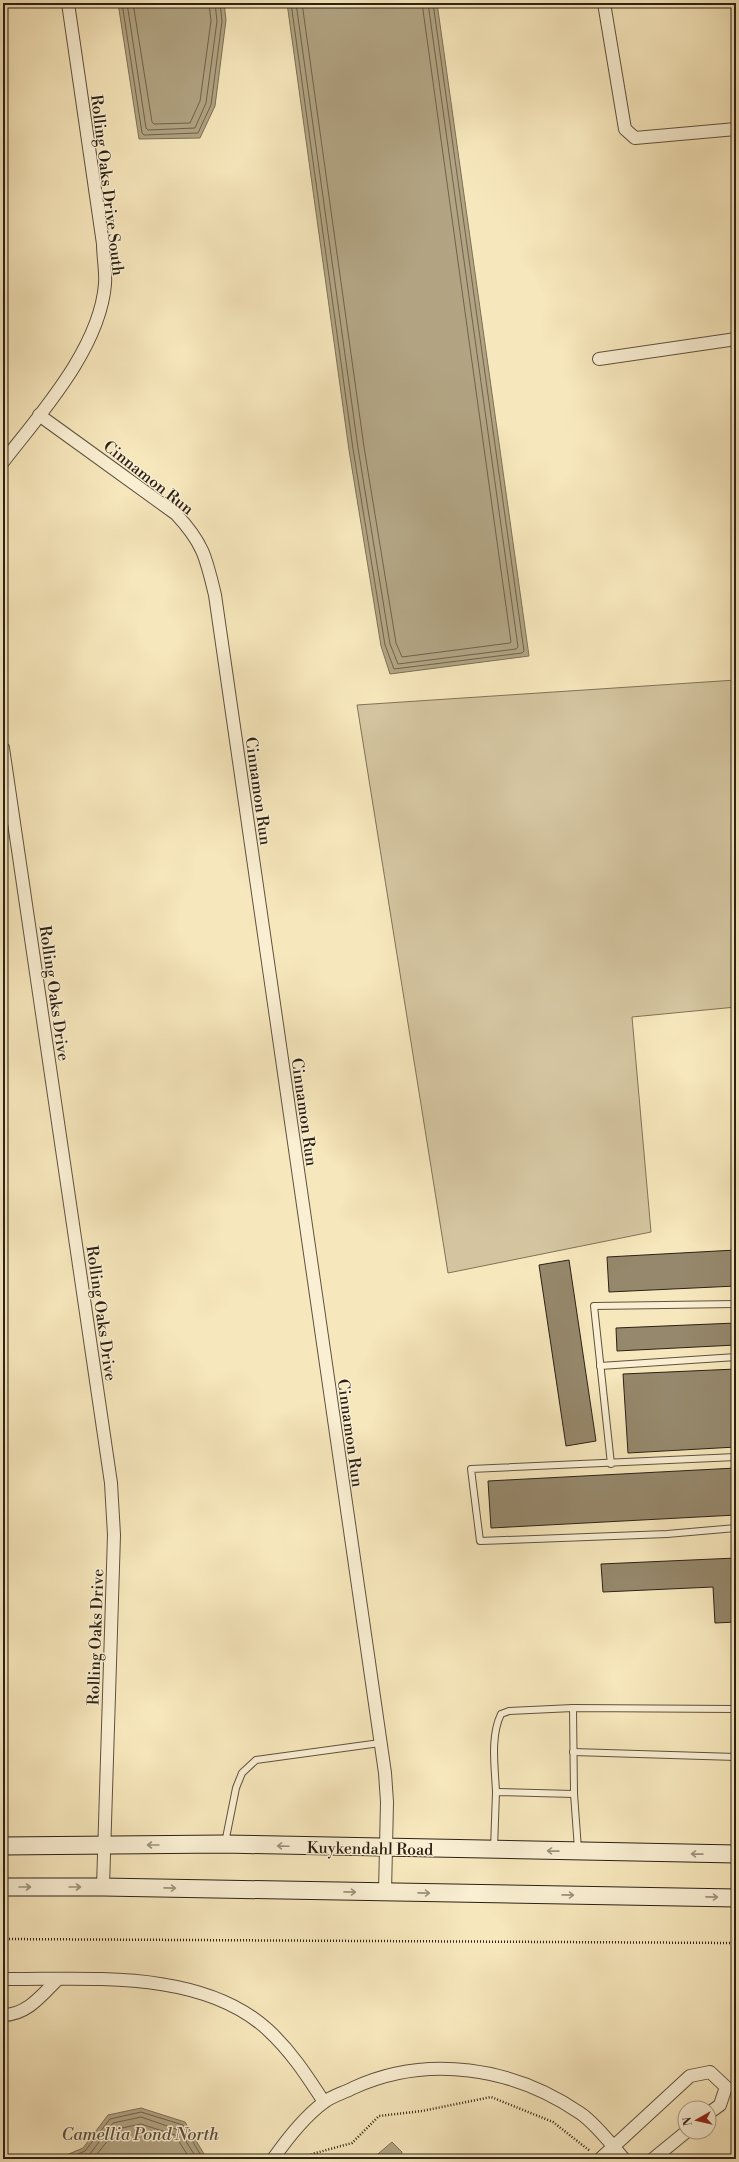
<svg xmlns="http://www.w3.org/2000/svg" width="739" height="2162" viewBox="0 0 739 2162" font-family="'Libre Bodoni',serif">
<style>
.green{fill:#d4c5a0;stroke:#80735a}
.water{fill:#b2a483;stroke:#7c7057}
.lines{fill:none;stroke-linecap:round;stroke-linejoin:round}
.shore{stroke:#6f624c;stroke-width:1}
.building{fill:#96886c;stroke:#2c2115}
.lane-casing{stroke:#5f523f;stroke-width:8}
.street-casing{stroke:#5f523f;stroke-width:14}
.secondary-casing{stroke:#2c2115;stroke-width:19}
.path{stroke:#2c2115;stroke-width:2.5;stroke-dasharray:1 2;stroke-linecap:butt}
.lane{stroke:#faefd3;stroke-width:6}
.street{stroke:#faefd3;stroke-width:12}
.secondary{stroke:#faefd3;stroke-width:17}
.oneway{stroke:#9d927e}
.labels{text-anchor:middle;stroke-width:3;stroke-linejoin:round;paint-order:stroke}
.street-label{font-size:16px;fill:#2c2115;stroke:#faefd3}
.water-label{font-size:17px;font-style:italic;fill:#5b4f3c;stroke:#faefd3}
</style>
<rect width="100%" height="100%" fill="#f7e7bc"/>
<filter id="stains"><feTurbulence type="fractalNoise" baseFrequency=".005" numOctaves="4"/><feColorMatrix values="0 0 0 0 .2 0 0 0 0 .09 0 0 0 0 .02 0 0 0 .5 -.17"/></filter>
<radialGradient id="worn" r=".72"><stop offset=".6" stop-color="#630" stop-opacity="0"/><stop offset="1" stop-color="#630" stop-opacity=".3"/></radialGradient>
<!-- green -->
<polygon class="green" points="736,680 736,1007 632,1017 651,1232 448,1273 357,705"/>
<!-- water -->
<g class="water">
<polygon points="118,3 224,3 226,20 215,106 200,138 139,139"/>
<polygon points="287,3 437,3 529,656 390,674 381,646 349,450"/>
<polygon points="141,2108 185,2122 207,2159 57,2159 83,2148 108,2115"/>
<polygon points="392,2142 402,2152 400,2159 372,2159"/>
</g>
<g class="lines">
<!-- shore -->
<g class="shore">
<polyline points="122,3 142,133 144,135 198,133 211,105 222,21 220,3"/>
<polyline points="127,3 146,128 148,130 195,128 206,103 217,21 215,3"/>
<polyline points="133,3 152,122 154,124 190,123 200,101 211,21 209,3"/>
<polyline points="291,3 353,449 385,645 394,669 522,653 524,651 433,3"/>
<polyline points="296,3 358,448 390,644 398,664 516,649 518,647 428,3"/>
<polyline points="302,3 364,447 396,643 402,657 510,643 511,642 422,3"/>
<polyline points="67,2159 85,2151 110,2119 141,2112 183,2125 203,2159"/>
<polyline points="80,2159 90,2154 113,2123 141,2117 179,2130 197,2159"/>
<polyline points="93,2159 117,2129 141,2124 175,2135 190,2159"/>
</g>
</g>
<!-- building -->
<g class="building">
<polygon points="736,1250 736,1286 609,1292 607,1257"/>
<polygon points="569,1260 596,1441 566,1446 539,1265"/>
<polygon points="736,1323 736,1345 617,1351 616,1328"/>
<polygon points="736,1369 736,1447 628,1453 623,1374"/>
<polygon points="736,1468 736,1515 491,1528 488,1481"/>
<polygon points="736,1558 736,1622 715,1623 713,1587 603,1592 601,1564"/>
</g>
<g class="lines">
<!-- lane casing -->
<g class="lane-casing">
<g id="lane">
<polyline points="600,1366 736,1357"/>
<polyline points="736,1457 471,1469 480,1541 667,1534 736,1528"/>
<polyline points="611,1464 594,1306 736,1304"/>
<polyline points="573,1752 736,1757"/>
<path d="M 496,1792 C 495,1767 490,1737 501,1714 L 509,1711 L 573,1708"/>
<polyline points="225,1843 236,1788 242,1773 256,1760 380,1743"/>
<polyline points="494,1849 496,1792 574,1794"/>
<polyline points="578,1849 574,1794 573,1708 736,1709"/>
</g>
</g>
<!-- street casing -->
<g class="street-casing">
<g id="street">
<polyline points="604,3 625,129 635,138 736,129"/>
<polyline points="599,359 736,339"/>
<path d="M 39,415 L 176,514 C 203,543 206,557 215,595 L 385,1773 L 387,1802 L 385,1892"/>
<path d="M 3,462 C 41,413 100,348 105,284 C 106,271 103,257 103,244 L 68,3"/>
<polyline points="3,748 111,1483 114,1535 103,1887"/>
<path d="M 3,1979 C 87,1980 201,1968 268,2030 C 291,2051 307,2076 324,2102"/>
<path d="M 3,2015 C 27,2015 42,1995 58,1979"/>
<path d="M 273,2159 C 287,2139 303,2118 323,2103 C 331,2096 344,2093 353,2088 C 427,2054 513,2067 580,2113 C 595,2123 612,2145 624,2159"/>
<polyline points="600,2159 690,2076 710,2072 726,2087 720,2105 709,2113"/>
<polyline points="653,2159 686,2132"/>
</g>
</g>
<!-- secondary casing -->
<g class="secondary-casing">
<g id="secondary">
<polyline points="3,1846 224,1844 736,1854"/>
<polyline points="3,1887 103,1887 736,1898"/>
</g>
</g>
<!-- path -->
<g class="path">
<polyline points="3,1939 736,1943"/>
<polyline points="307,2159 312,2154 352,2143 379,2116 422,2111 491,2097 553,2122 590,2151"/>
</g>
<!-- lane -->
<use href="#lane" class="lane"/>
<!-- street -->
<use href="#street" class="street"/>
<!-- secondary -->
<use href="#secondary" class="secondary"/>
</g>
<!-- one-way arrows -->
<defs><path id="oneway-shaft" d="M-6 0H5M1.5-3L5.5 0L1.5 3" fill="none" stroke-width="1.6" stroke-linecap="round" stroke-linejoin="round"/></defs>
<g class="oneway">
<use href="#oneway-shaft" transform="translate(153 1845) rotate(180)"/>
<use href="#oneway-shaft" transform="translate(283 1846) rotate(-178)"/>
<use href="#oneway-shaft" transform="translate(553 1851) rotate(-179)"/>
<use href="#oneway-shaft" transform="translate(697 1854) rotate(-179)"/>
<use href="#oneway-shaft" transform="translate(25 1887)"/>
<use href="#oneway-shaft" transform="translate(75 1887)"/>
<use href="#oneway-shaft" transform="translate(170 1888) rotate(1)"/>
<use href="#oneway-shaft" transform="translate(350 1892) rotate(1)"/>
<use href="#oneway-shaft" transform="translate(424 1893) rotate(1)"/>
<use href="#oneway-shaft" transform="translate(568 1895) rotate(1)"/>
<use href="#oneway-shaft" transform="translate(712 1897) rotate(1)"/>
</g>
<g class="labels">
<!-- street labels -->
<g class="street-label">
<text transform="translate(108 185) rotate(83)" y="6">Rolling Oaks Drive South</text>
<text transform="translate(149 477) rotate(38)" y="6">Cinnamon Run</text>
<text transform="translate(259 791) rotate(82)" y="6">Cinnamon Run</text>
<text transform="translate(55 993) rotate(82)" y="6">Rolling Oaks Drive</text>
<text transform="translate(305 1112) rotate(82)" y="6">Cinnamon Run</text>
<text transform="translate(102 1313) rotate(82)" y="6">Rolling Oaks Drive</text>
<text transform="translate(351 1433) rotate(82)" y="6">Cinnamon Run</text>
<text transform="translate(95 1637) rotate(-88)" y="6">Rolling Oaks Drive</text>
<text transform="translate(370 1848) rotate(1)" y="6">Kuykendahl Road</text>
</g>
<!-- water labels -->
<g class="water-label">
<text x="140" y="2140">Camellia Pond North</text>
</g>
</g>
<!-- margin -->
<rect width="739" height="2162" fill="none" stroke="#f7e7bc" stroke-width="16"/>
<rect x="4" y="4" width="731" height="2154" fill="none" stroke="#2c2115" stroke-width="2"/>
<rect x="8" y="8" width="723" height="2146" fill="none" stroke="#2c2115"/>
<!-- north arrow -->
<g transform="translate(697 2120) rotate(262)"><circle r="19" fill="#faefd3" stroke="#a89d87"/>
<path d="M0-3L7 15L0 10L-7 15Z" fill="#8f2418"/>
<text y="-6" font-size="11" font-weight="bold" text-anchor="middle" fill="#2c2115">N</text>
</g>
<rect width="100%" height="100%" filter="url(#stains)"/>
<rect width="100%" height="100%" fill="url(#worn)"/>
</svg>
